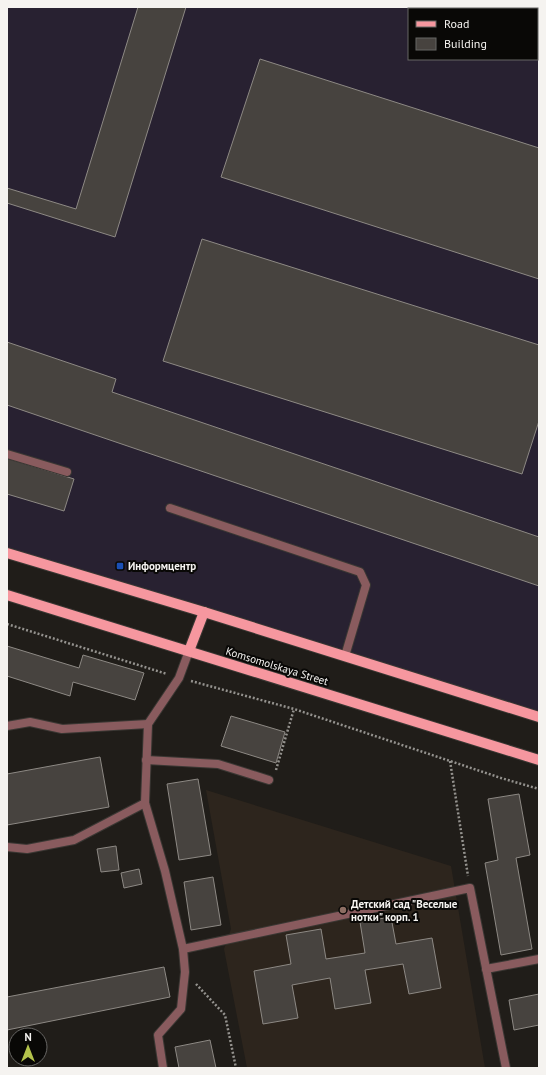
<svg xmlns="http://www.w3.org/2000/svg" width="546" height="1075" viewBox="0 0 546 1075" font-family="'PT Sans',sans-serif">
<style>
.industrial{fill:#282131;fill-rule:evenodd}
.built{fill:#2d251d}
.building{fill:#47433f;stroke:#8d8984}
.lines{fill:none;stroke-linecap:round;stroke-linejoin:round}
.service-casing{stroke:#3a3733;stroke-width:10}
.primary-casing{stroke:#3a3733;stroke-width:12}
.path{stroke:#94928e;stroke-width:2.5;stroke-dasharray:2 2;stroke-linecap:butt}
.service{stroke:#895b5e;stroke-width:8}
.primary{stroke:#f6979f;stroke-width:10}
.transit-dot{fill:#1a4fb4;stroke:#090806;stroke-width:1.5}
.education-dot{fill:#8d6e63;stroke:#090806;stroke-width:1.5}
.labels{text-anchor:middle;stroke-width:4;stroke-linejoin:round;paint-order:stroke}
.poi-label{font-size:11px;font-weight:bold;fill:#f5f3f0;stroke:#090806;text-anchor:start}
.street-label{font-size:11px;fill:#f5f3f0;stroke:#090806}
</style>
<rect width="100%" height="100%" fill="#201d19"/>
<!-- industrial -->
<path class="industrial" d="M 7,7 L 539,7 L 539,715 L 7,548 ZM 409,9 L 537,9 L 537,59 L 409,59 Z"/>
<!-- built -->
<polygon class="built" points="206,790 451,866 485,1068 247,1068 224,949 231,929"/>
<!-- building -->
<g class="building">
<polygon points="138,7 186,7 115,237 7,203 7,188 76,209"/>
<polygon points="260,59 539,148 539,279 221,177"/>
<polygon points="202,239 539,345 539,421 522,474 163,361"/>
<polygon points="7,342 116,379 112,392 539,537 539,586 7,405"/>
<polygon points="7,458 74,479 64,511 7,494"/>
<polygon points="7,646 79,668 83,655 144,673 135,700 73,682 70,696 7,676"/>
<polygon points="231,716 285,732 276,763 221,746"/>
<polygon points="100,757 109,807 7,825 7,774"/>
<polygon points="198,779 211,855 179,860 167,784"/>
<polygon points="519,794 530,855 516,858 532,949 501,955 485,863 498,860 488,799"/>
<polygon points="116,846 119,870 101,872 97,849"/>
<polygon points="139,869 142,884 124,888 121,873"/>
<polygon points="213,877 221,925 191,930 184,882"/>
<polygon points="391,917 396,944 432,938 441,988 409,994 403,964 365,970 371,1003 335,1009 330,978 292,985 298,1018 263,1024 254,971 291,964 286,935 321,929 326,959 365,953 360,922"/>
<polygon points="164,967 170,997 7,1030 7,997"/>
<polygon points="539,994 539,1025 514,1030 509,1000"/>
<polygon points="210,1040 216,1068 179,1068 175,1047"/>
</g>
<g class="lines">
<!-- service casing -->
<g class="service-casing">
<g id="service">
<polyline points="7,454 67,472"/>
<polyline points="170,508 360,572 366,585 345,656"/>
<polyline points="7,726 30,722 62,729 148,724"/>
<polyline points="146,760 218,764 269,780"/>
<polyline points="7,847 27,849 74,840 145,803"/>
<polyline points="183,949 470,888 506,1068"/>
<polyline points="486,969 539,959"/>
<polyline points="163,1068 158,1035 181,1009 185,972 183,949 165,871 145,803 148,724 179,678 189,651"/>
</g>
</g>
<!-- primary casing -->
<g class="primary-casing">
<g id="primary">
<polyline points="7,553 204,612 539,717"/>
<polyline points="7,595 539,760"/>
<polyline points="189,651 204,612"/>
</g>
</g>
<!-- path -->
<g class="path">
<polyline points="7,624 167,674"/>
<polyline points="191,681 294,709 501,778 539,789"/>
<polyline points="450,761 468,876"/>
<polyline points="276,770 294,709"/>
<polyline points="196,984 225,1015 236,1068"/>
</g>
<!-- service -->
<use href="#service" class="service"/>
<!-- primary -->
<use href="#primary" class="primary"/>
</g>
<!-- markers -->
<rect class="transit-dot" x="116" y="562" width="8" height="8" rx="2"/>
<circle class="education-dot" cx="343" cy="910" r="4"/>
<g class="labels">
<!-- poi labels -->
<g class="poi-label">
<text x="128" y="570">Информцентр</text>
<text x="351" y="908">Детский сад "Веселые<tspan x="351" dy="13">нотки" корп. 1</tspan></text>
</g>
<!-- street labels -->
<g class="street-label">
<text transform="translate(277 666) rotate(17)" y="4">Komsomolskaya Street</text>
</g>
</g>
<!-- border -->
<rect width="546" height="1075" fill="none" stroke="#f5f3f0" stroke-width="16"/>
<!-- legend -->
<rect x="408" y="8" width="130" height="52" fill="#090806" stroke="#676664"/>
<rect x="416" y="21" width="20" height="6" fill="#f6979f" stroke="#676664"/>
<text x="444" y="28" font-size="12" fill="#f5f3f0">Road</text>
<rect x="416" y="38" width="20" height="12" fill="#47433f" stroke="#676664"/>
<text x="444" y="48" font-size="12" fill="#f5f3f0">Building</text>
<!-- north arrow -->
<g transform="translate(28 1047)"><circle r="19" fill="#090806" stroke="#676664"/>
<path d="M0-3L7 15L0 10L-7 15Z" fill="#b3c24b"/>
<text y="-6" font-size="11" font-weight="bold" text-anchor="middle" fill="#f5f3f0">N</text>
</g>
</svg>
